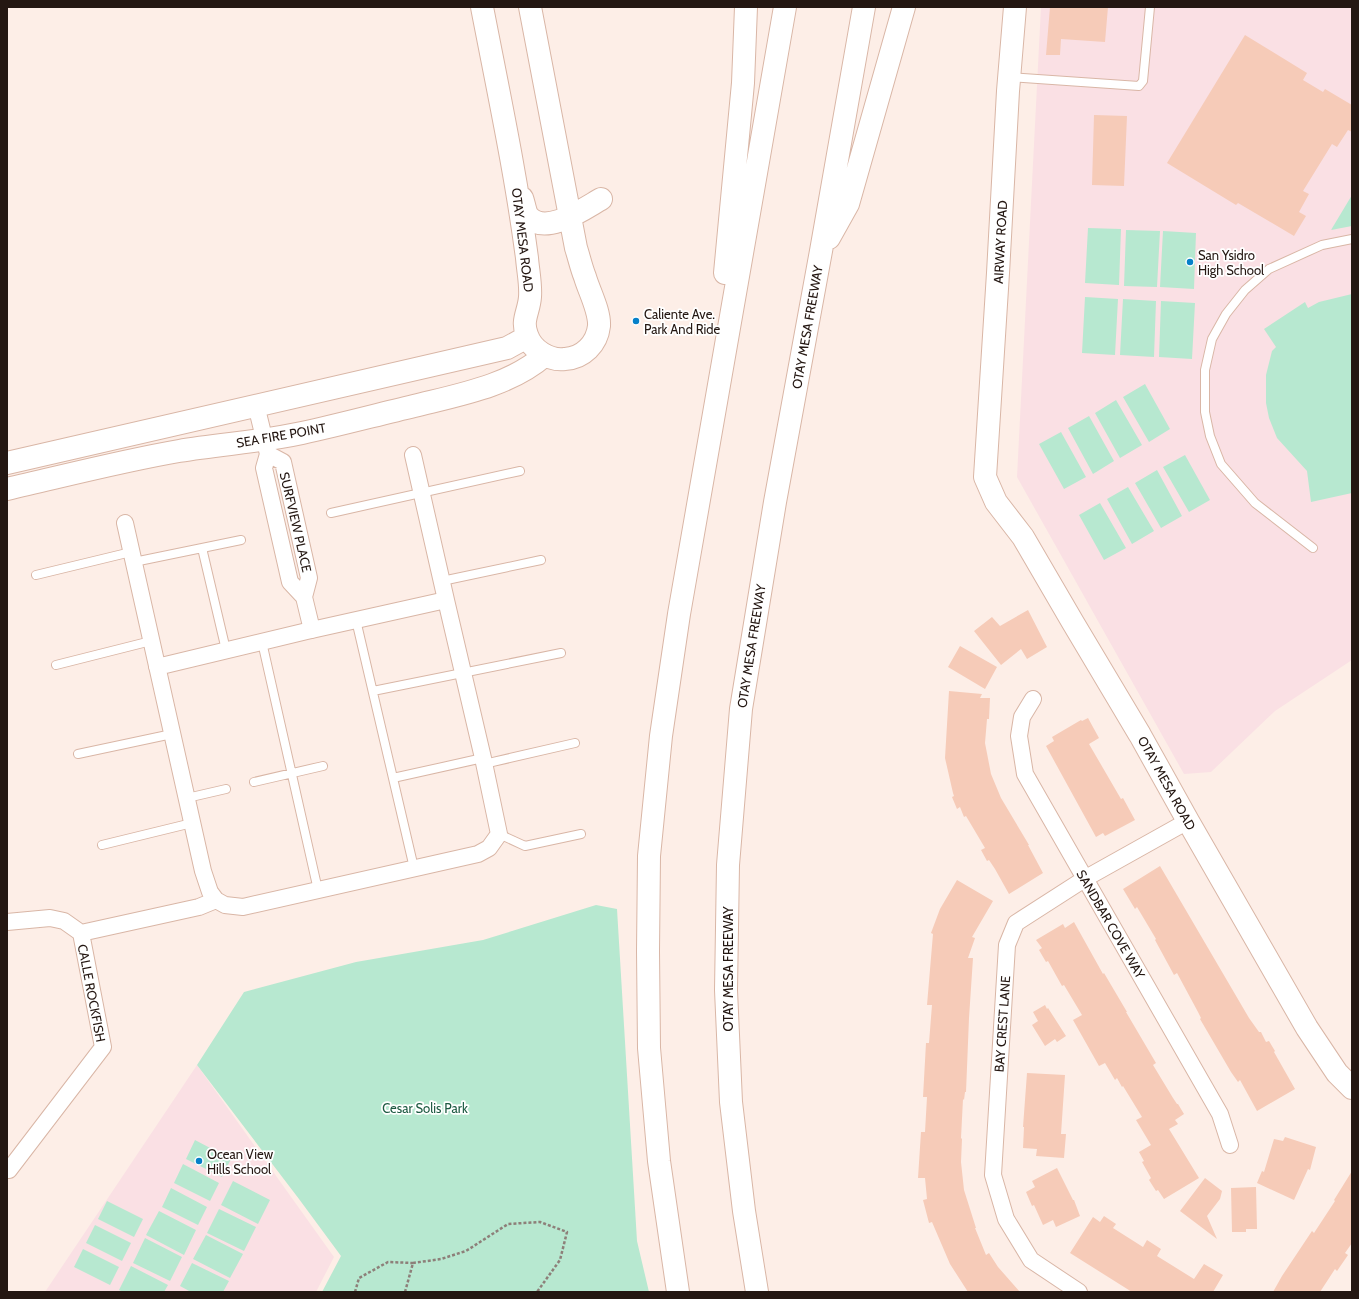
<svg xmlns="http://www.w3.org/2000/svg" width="1359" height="1299" font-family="Cabin,sans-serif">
<rect width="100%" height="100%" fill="#fdeee7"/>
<path fill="#fae0e4" d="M1041 7H1352V660L1275 711 1211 772 1184 774 1017 477Z
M197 1065 334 1257 316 1292H45Z"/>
<path fill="#b7e8d0" d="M1352 195V226L1331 230Z
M1088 228 1121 229 1119 285 1085 283Z
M1126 230 1160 231 1157 287 1124 286Z
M1163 231 1196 233 1194 289 1160 287Z
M1352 294V493L1311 502 1307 471 1277 438 1269 418 1266 403V375L1272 351 1276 347 1264 329 1305 302 1308 308 1319 302Z
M1085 297 1118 299 1115 355 1082 353Z
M1123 299 1156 301 1154 357 1120 355Z
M1161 301 1195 303 1192 359 1159 357Z
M1145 384 1170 429 1149 442 1123 397Z
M1116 400 1142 445 1120 458 1095 413Z
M1089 416 1114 461 1093 474 1068 428Z
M1061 432 1086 477 1064 489 1039 444Z
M1185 455 1210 500 1189 512 1163 467Z
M1157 470 1182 516 1161 528 1135 483Z
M1128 487 1154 531 1132 544 1107 499Z
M1100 503 1126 548 1104 560 1079 515Z
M596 905 617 909 637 1241 649 1292H322L341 1256 299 1199 197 1065 244 992 356 962 483 940Z
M195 1140 231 1159 222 1177 186 1159Z
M183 1164 219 1183 210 1201 174 1183Z
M233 1181 270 1200 258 1224 221 1205Z
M171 1188 207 1207 198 1225 162 1207Z
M107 1201 143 1219 134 1237 98 1219Z
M219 1209 256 1227 244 1251 207 1233Z
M159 1211 196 1230 184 1255 146 1235Z
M95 1225 131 1243 122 1261 86 1243Z
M206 1235 243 1254 230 1278 193 1259Z
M145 1238 182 1257 170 1281 133 1263Z
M83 1249 119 1267 110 1285 74 1267Z
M192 1263 229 1281 223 1292H191L180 1286Z
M131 1266 168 1285 164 1292H123L119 1290Z"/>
<path fill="#f6cbb8" d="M1050 7H1108L1105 42 1061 39 1060 55H1046Z
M1245 35 1307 73 1303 80 1323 92 1325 89 1352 105V132L1348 130 1337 147 1332 144 1303 191 1309 194 1299 212 1306 216 1294 236 1238 203 1236 205 1167 163Z
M1094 115 1127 116 1124 186 1092 185Z
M1028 610 1047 647 1027 659 1021 649 1001 665 974 631 992 617 1000 626Z
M960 646 997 667 985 689 948 667Z
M949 691 982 694 980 698H990L989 719H987L985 743 991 774 1001 798 1029 845H1028L1043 873 1009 894 995 869 989 860 987 861 981 850 985 848 966 816 964 817 960 807 957 809 952 797 954 796 953 793 945 758Z
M1088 718 1099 738 1089 744 1121 799 1123 798 1135 820 1105 836 1103 833 1096 837 1046 746 1054 741 1052 737 1081 720 1082 721Z
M1160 866 1249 1018 1259 1032H1261L1266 1042 1269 1041 1275 1051 1274 1052 1295 1089 1257 1111 1240 1080 1238 1082 1231 1072 1200 1019 1201 1018 1198 1012 1177 973 1174 975 1155 940 1156 939 1137 907 1135 909 1123 889Z
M957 880 993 901 972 937 975 938 968 958H973L969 1018 966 1092H965L964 1100 963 1099 961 1138 962 1139 961 1162 964 1190 976 1228H975L986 1255 989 1253 998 1267 1020 1292H968L950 1264 932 1222 929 1223 923 1200 927 1199 925 1178H918L921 1132H925L927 1097H923L926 1043H929L932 1005H927L933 934 931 933 940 909Z
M1074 922 1103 974 1104 973 1127 1012H1126L1156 1063 1153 1065 1173 1098 1177 1104H1178L1184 1114 1175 1120 1178 1124 1169 1129 1199 1178 1164 1199 1158 1190 1156 1191 1149 1180 1151 1178 1142 1162 1144 1161 1139 1152 1151 1145 1136 1120 1142 1117 1123 1086 1122 1087 1117 1078 1115 1080 1105 1063 1099 1066 1073 1020 1082 1015 1064 985 1062 986 1048 961 1046 962 1039 950 1042 948 1036 940 1063 924 1065 928Z
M1045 1005 1047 1009 1048 1008 1066 1036 1057 1042 1055 1039 1045 1046 1032 1025 1038 1021 1033 1012Z
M1027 1073 1065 1075 1061 1134H1066L1064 1158 1036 1156 1037 1149 1023 1148 1024 1127H1023Z
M1285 1137 1316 1147 1310 1170 1308 1169 1294 1200 1257 1183 1262 1171 1264 1172 1274 1139 1283 1141Z
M1057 1168 1073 1200H1074L1080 1216 1056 1227 1053 1220 1043 1225 1034 1205 1032 1206 1026 1192 1035 1187 1032 1181Z
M1352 1171V1243L1345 1253 1348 1255 1337 1271 1335 1269 1320 1292H1273L1282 1276 1312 1231 1314 1233 1335 1201 1334 1200Z
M1205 1178 1222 1191 1220 1199 1207 1216 1217 1239 1180 1211Z
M1256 1187 1257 1229H1246V1232H1232L1231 1188Z
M1104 1216 1116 1224 1113 1228 1143 1247 1147 1240 1161 1249 1157 1256 1194 1279 1204 1264 1223 1275 1213 1292H1132L1070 1253 1093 1217 1100 1222Z"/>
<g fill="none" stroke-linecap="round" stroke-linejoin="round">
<defs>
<path id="lane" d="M1010 77 1139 86 1143 81 1150 7
M331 513 520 471
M202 548 226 650
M1313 548 1255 503 1221 464 1210 436 1205 412V370L1212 339 1226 314 1245 290 1269 269 1322 245 1352 239
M134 562 241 540
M36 575 131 552
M442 581 541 560
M356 620 414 868
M262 642 318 890
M56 665 151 641
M373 691 561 653
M78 754 172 734
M484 764 575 743
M393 778 483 758
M254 782 323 766
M187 798 226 789
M499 834 525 846 581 834
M102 845 192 823"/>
<path id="street" d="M256 405 268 454 264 468 290 582 304 597 312 630
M268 454 283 462 309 578 304 597
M413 455 446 600
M125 523 203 871 210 892 216 900 225 905 243 907 478 854 489 848 499 834 483 758 446 600 307 631 157 667
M1033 699 1022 717 1019 736 1025 774 1220 1114 1230 1145
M7 922 50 918 64 921 81 933 103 1047 9 1170H7
M81 933 199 907 216 900
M1079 1292 1031 1260 1006 1219 993 1175 1007 945 1016 923 1086 878 1188 821"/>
<path id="secondary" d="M482 7C498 90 516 174 527 258 528 271 531 284 530 297 529 312 521 320 527 335 532 350 549 361 565 359 583 358 597 344 599 326 600 311 589 291 585 277 581 267 579 257 576 248L530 7
M1015 7 1008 91 998 273 985 477 996 502 1023 537 1072 621 1140 735 1188 821 1307 1028 1337 1073 1352 1088
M522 198C524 203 525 212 528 216 545 237 585 208 601 199
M7 463 507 348 527 337
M7 489C64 476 121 461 179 451 220 444 261 442 302 433 339 425 376 415 414 406 458 395 510 386 545 355"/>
<path id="highway" d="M829 238 848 204 904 7
M725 273 743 83 746 7
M678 1292 659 1161 649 1048 648 951 649 856 661 736 679 614 785 7
M757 1292 744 1211 731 1102 726 990 728 865 741 709 775 502 821 251 864 7"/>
</defs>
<use href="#lane" stroke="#d9b6a6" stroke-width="10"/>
<use href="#street" stroke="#d9b6a6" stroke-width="18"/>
<use href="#secondary" stroke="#d9b6a6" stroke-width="24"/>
<use href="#highway" stroke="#d9b6a6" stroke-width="24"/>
<path stroke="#8d7f79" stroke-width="2.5" stroke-dasharray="3 2" stroke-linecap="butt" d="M355 1292 359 1278 388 1262 413 1263
M405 1292 413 1263 441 1259 466 1251 508 1224 540 1222 567 1232 560 1260 537 1292"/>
<use href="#lane" stroke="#fff" stroke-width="8"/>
<use href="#street" stroke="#fff" stroke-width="16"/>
<use href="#secondary" stroke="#fff" stroke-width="22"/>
<use href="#highway" stroke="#fff" stroke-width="22"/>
</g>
<g fill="#0680c9" stroke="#fff" stroke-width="1.5">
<circle cx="1190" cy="262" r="4"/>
<circle cx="636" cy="321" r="4"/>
<circle cx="199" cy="1161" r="4"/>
</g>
<g text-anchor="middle" stroke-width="3.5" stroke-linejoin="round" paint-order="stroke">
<g font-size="13" fill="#241712" stroke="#fff">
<text transform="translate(523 240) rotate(83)" y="5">OTAY MESA ROAD</text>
<text transform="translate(1000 242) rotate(-87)" y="5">AIRWAY ROAD</text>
<text transform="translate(807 327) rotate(-80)" y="5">OTAY MESA FREEWAY</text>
<text transform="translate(281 435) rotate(-10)" y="5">SEA FIRE POINT</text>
<text transform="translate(296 522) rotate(77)" y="5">SURFVIEW PLACE</text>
<text transform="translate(751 646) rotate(-81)" y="5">OTAY MESA FREEWAY</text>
<text transform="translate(1167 783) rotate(61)" y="5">OTAY MESA ROAD</text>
<text transform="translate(1111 924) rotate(60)" y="5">SANDBAR COVE WAY</text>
<text transform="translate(728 969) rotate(-90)" y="5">OTAY MESA FREEWAY</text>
<text transform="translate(92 993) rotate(79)" y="5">CALLE ROCKFISH</text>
<text transform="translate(1002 1024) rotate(-86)" y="5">BAY CREST LANE</text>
</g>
<g font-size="13" fill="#241712" stroke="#fff" text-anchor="start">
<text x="1198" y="260">San Ysidro<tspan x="1198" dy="15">High School</tspan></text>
<text x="644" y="319">Caliente Ave.<tspan x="644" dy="15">Park And Ride</tspan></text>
<text x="207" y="1159">Ocean View<tspan x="207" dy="15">Hills School</tspan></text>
</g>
<g font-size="13" fill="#1d5a42" stroke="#fff">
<text x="425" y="1113">Cesar Solis Park</text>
</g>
</g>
<rect width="1359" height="1299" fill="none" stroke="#241712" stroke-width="16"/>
</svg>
